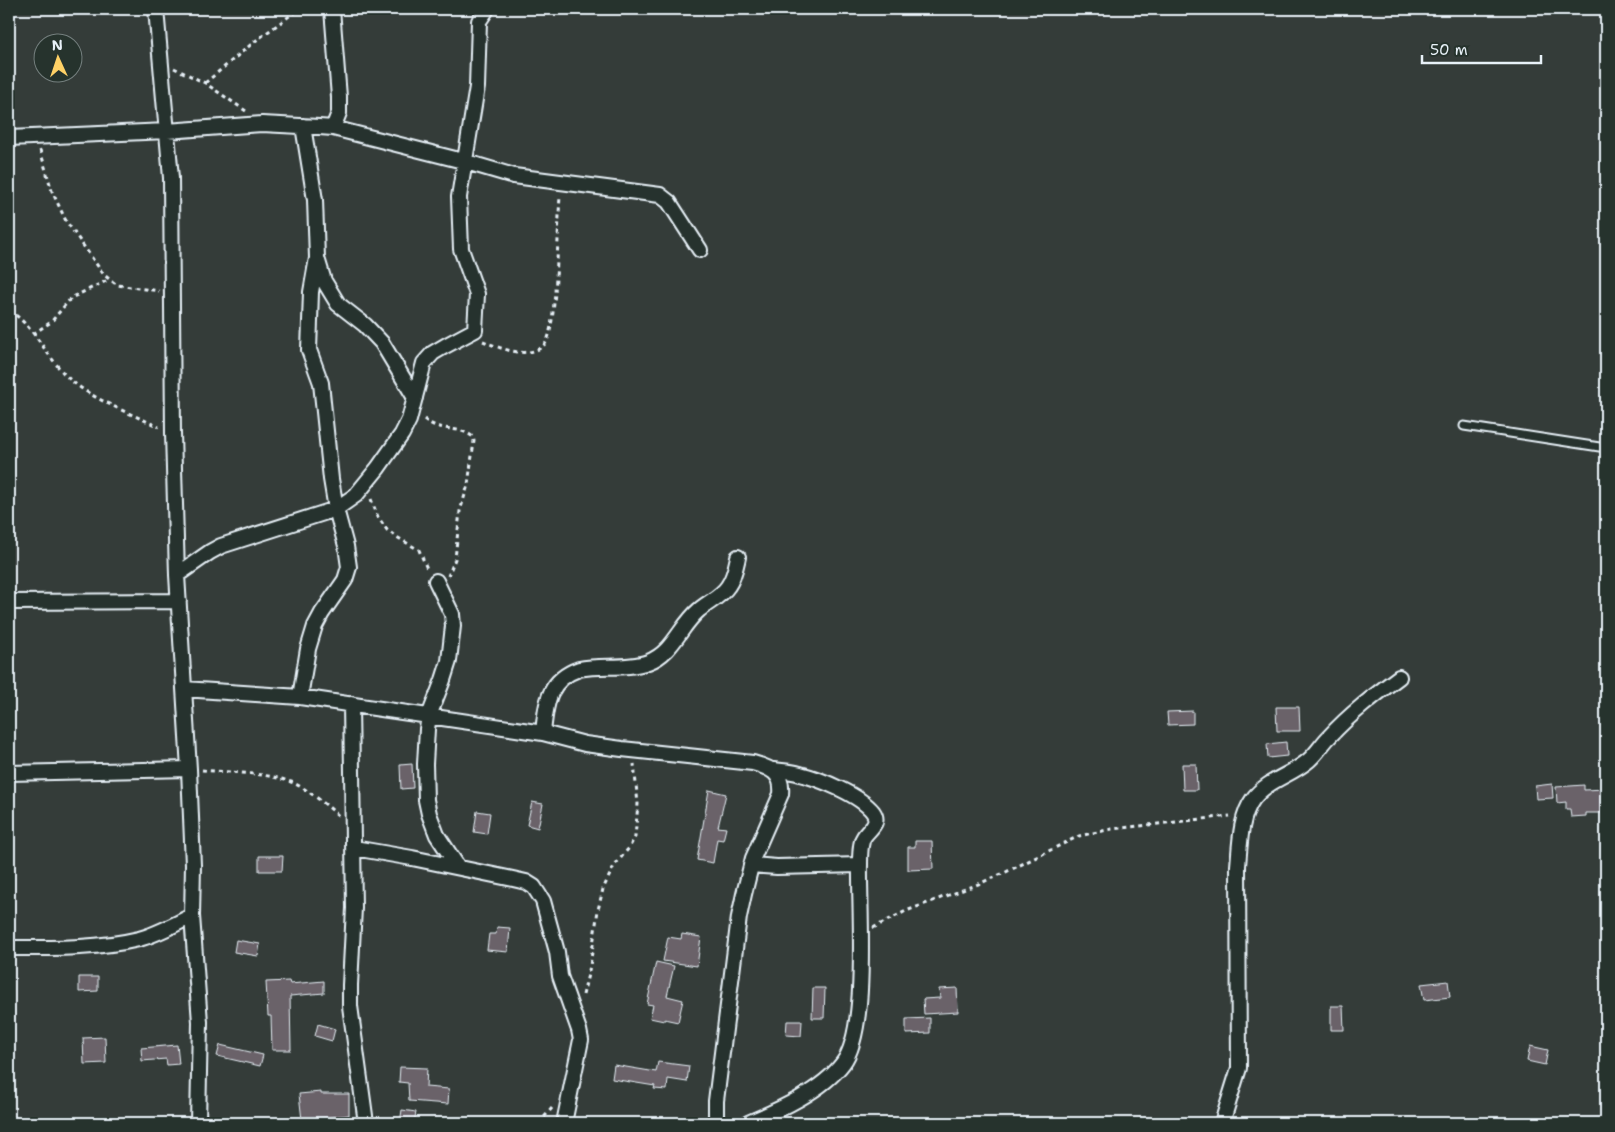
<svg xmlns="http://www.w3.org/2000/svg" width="1615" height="1132" font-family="'Shantell Sans',sans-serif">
<rect width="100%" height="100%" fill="#343c39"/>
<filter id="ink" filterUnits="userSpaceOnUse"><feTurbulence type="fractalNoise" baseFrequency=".02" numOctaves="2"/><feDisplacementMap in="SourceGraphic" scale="10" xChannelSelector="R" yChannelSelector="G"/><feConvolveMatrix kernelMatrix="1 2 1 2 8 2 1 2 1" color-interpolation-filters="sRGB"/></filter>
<g filter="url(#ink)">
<path fill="#6b6269" stroke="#e8f1f8" d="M1276 707H1299L1300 731H1277Z
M1193 711V724L1168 725 1167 712Z
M1286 742 1287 756 1268 758 1267 744Z
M412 764 413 788 401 789 400 765Z
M1182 764H1196L1197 790H1183Z
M1552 784 1553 798 1536 799 1535 786Z
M1584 785V790L1606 789V813H1586V816L1571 817 1570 809H1566V802L1557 803 1556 787Z
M709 790 726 794 718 827 726 828 723 840 717 839 713 863 697 860Z
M532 802 543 804 538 828 527 825Z
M477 811 490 813 487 834 474 832Z
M915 841H932L933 869 908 870V847H915Z
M259 856H283L282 871H259Z
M497 927 510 928 508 952 487 950 489 934H496Z
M682 934 701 937 697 966 663 961 668 937 681 939Z
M236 940 260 944 258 956 234 952Z
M656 962 674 966 667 996 683 1000 678 1022 664 1019V1021L650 1018 653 1005 647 1004Z
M79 977H98V991L79 992Z
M289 981 290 984 324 981V993L290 996 291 1050H272L271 1016H268L266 982Z
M1448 981 1450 997 1424 1000 1421 984Z
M813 988H825L824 1018H812Z
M957 988 958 1012 924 1014 923 999 940 998 939 989Z
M1331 1006H1343L1344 1030H1331Z
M930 1018V1033L906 1034V1019Z
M787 1021H802L801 1036 786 1035Z
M318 1024 335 1029 332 1041 315 1036Z
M105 1037 106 1063 84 1064 83 1038Z
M177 1045 179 1064 167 1065 166 1059 142 1061 141 1048Z
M220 1045 263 1055 260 1066 217 1056Z
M1530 1046 1548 1050 1545 1065 1527 1061Z
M658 1062 689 1066 687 1082 668 1079 667 1090 654 1089 655 1086 612 1079 614 1065 656 1072Z
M400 1067 427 1068 426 1087 449 1089 448 1104 409 1101 408 1083 399 1082Z
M321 1092V1094H349V1115L302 1120 299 1094Z
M402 1110 416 1112 414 1123H400Z"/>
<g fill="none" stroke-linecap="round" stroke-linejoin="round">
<defs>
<path id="service" d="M1464 426 1606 448"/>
<path id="minor" d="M156 9 171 178 173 433 177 575 189 769 193 865 192 916 200 1022 198 1123
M332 9 339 97V113L333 128
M303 126 315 200 317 258 324 281 338 304 365 325 382 343 415 398
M9 138 167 131 262 124 319 127 333 128 463 161 514 176 660 195 669 202 700 250
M177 575 210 552 221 546 336 509 356 495 378 468 402 434 409 420 424 363 433 353 445 346 475 330 477 294 461 249 459 197 477 87 479 21 487 9
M436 581 452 614 453 626 449 661 443 680 429 716 427 729 425 764 426 800 429 814 437 835 458 867
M9 602 179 601
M184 689 300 697 543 733 585 744 622 749 753 763C771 768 783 773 781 794L753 858 744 894 739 917 716 1101V1123
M300 697 308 649 315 626 322 613 345 580 349 567 346 546 336 509 331 479 321 383 309 350 311 292 317 258
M351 704 354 908 350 985V1006L366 1123
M543 733C546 705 547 680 579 669 601 664 626 670 648 662 673 653 680 626 699 610 708 602 721 597 728 586 734 578 736 566 738 557
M9 773 189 769
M354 848 412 858 513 879 526 882 534 887 543 901 557 952 560 976 579 1030 581 1040 564 1123
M751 865 777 867 860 865
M9 948C52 948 97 949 139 939 158 934 175 924 192 916
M748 1123C779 1110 822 1091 843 1063 869 1029 859 909 860 864 860 857 860 848 862 841 864 831 882 825 873 812 860 795 820 779 800 774 791 771 782 771 773 770
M1222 1123 1239 1068 1238 866C1240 844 1240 817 1253 799 1267 780 1292 775 1309 760 1317 753 1322 744 1329 737 1350 714 1375 695 1399 677"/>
</defs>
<use href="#service" stroke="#e8f1f8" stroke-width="11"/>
<use href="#minor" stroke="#e8f1f8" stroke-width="18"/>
<path stroke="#e8f1f8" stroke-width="3" stroke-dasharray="4 4" stroke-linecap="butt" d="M174 68 205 83 246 111
M205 83 254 42 299 9
M40 150 52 191 66 221 104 275 117 285 159 291
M9 311C32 322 51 365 73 382 98 402 130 413 159 427
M33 334 51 322 71 298 108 280
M483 341C500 348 529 361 545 344 557 331 558 220 560 196
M424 419C440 433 459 425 473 437L474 441 468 485 460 511 455 559 448 576
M371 499 378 517 387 530 395 536 419 550 428 571
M202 770C231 773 264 772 291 782 308 789 325 804 339 816
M873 928 906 911 976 885 1004 873 1079 836 1112 829 1230 816
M583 995 590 966 598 910 603 889 614 866 629 848 635 837 638 804 634 764
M539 1123 552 1108"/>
<use href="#service" stroke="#26332d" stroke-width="7"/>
<use href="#minor" stroke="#26332d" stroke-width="14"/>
</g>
</g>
<rect width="1615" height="1132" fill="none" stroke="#26332d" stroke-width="30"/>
<rect x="15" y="15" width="1585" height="1102" fill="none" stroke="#e8f1f8" stroke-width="2" filter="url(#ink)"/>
<g transform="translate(58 58) rotate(357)"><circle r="24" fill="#26332d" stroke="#747f7e"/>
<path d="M0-4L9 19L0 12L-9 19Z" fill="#ffd166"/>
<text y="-8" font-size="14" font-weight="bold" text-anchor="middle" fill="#e8f1f8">N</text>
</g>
<path d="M1422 55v8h119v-8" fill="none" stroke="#e8f1f8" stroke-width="2.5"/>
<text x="1430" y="55" font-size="15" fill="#e8f1f8" stroke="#26332d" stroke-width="4" paint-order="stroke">50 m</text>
</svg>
